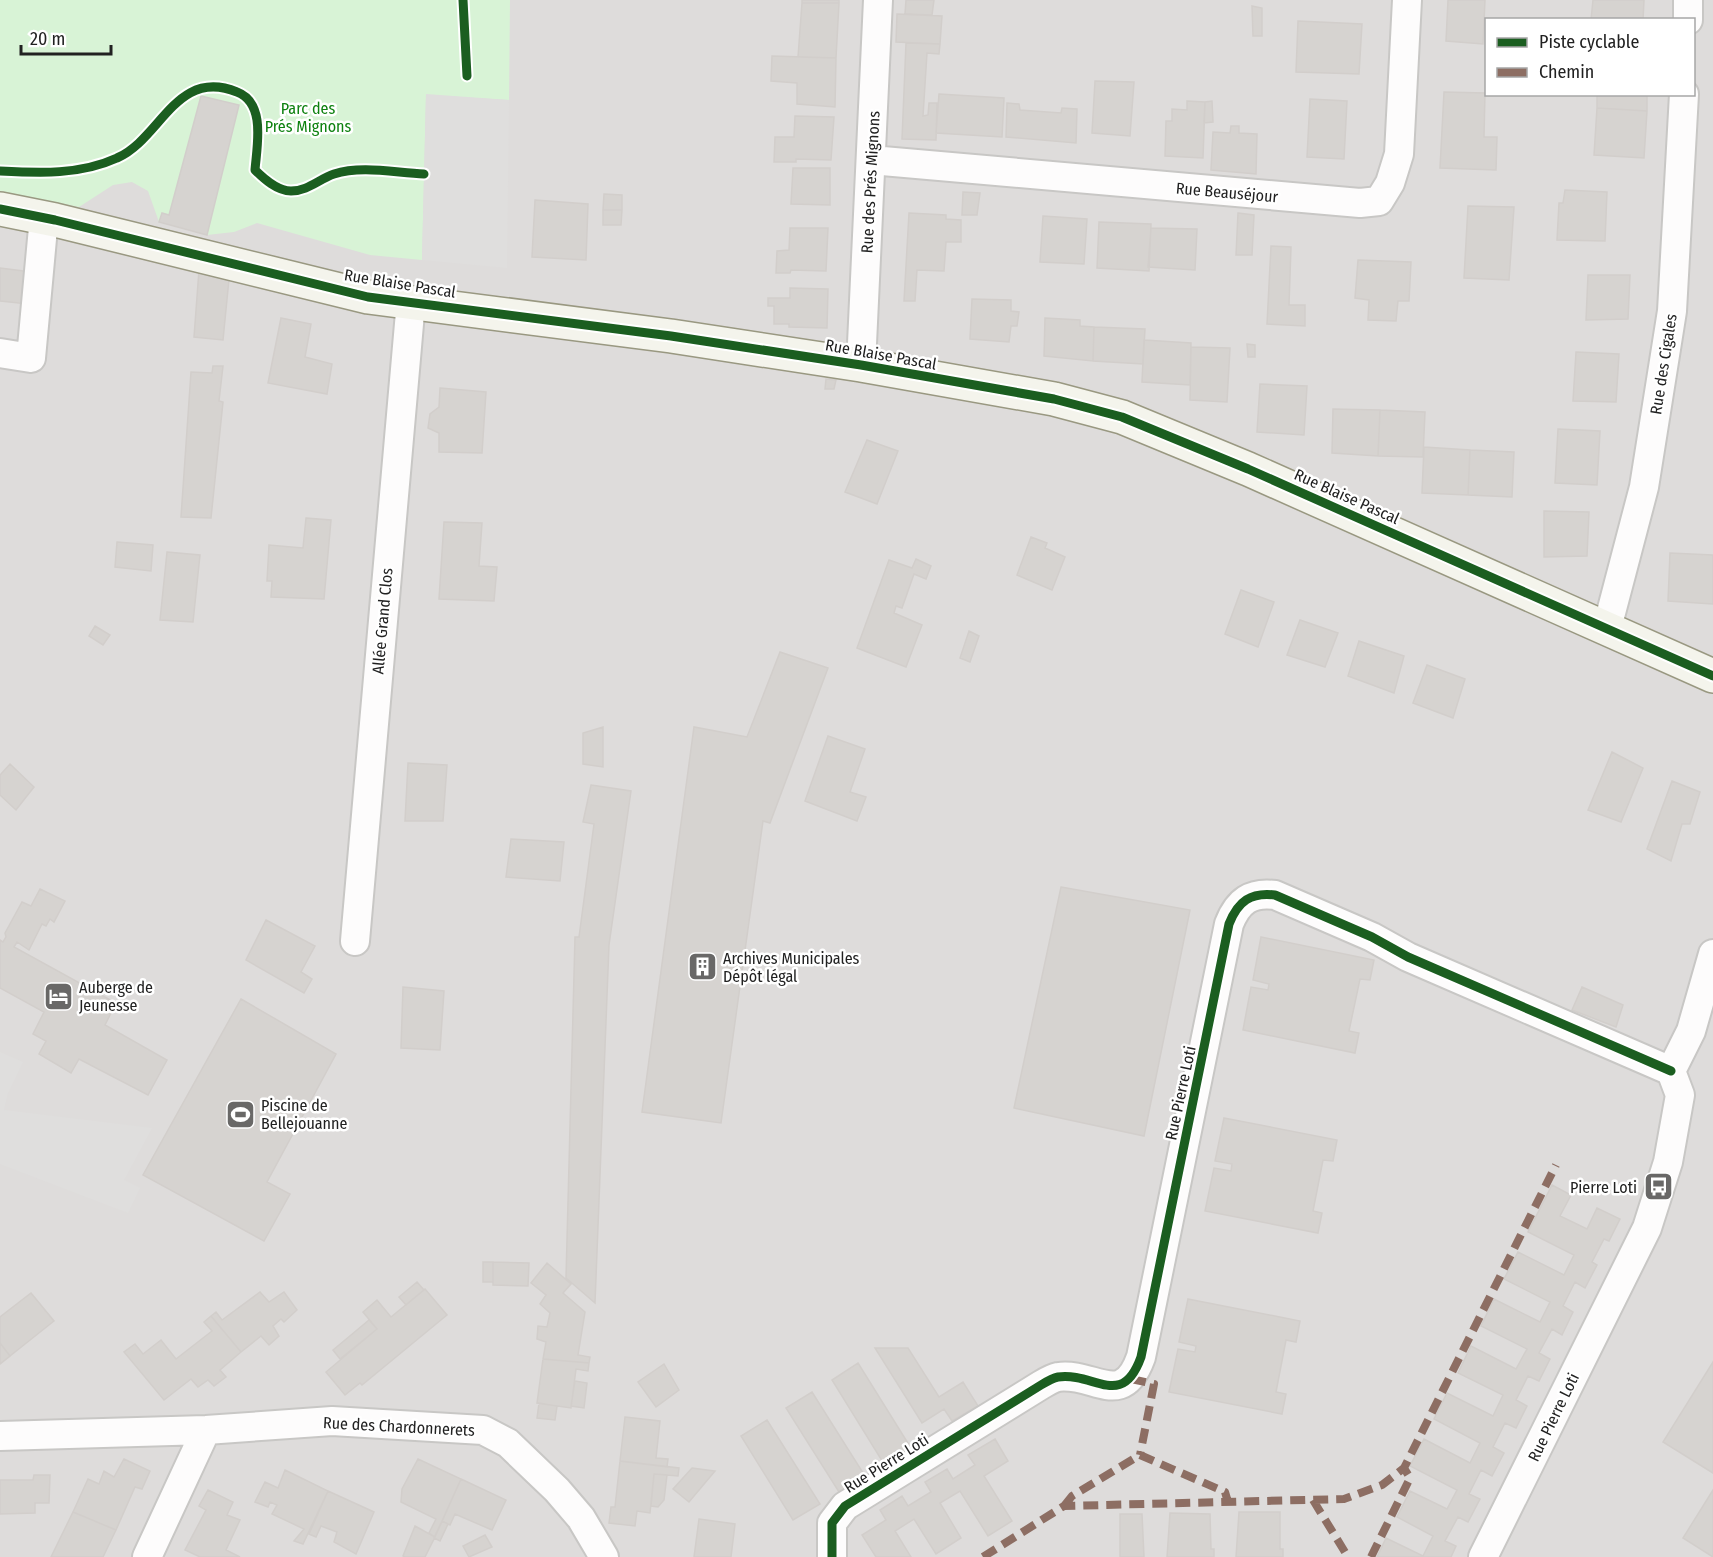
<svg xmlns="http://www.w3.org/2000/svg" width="1713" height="1557" font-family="'Fira Sans Condensed',sans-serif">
<rect width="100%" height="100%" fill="#efece9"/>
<path fill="#dedcdb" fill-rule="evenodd" d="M0 0H1713V1557H0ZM1486 20H1694V94H1486Z"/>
<path fill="#d8f3d6" d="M0 0H510L509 100 426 95 422 260 370 255 257 223 234 232 207 235 159 222 148 191 132 182 113 185 79 207 0 191Z"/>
<path fill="#dfdedd" d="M426 94 509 100 507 268 422 260Z
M0 1052 23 1062 8 1093 4 1110 152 1128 124 1180 140 1188 128 1213 0 1164Z"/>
<path fill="#d6d3d0" stroke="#d2cecb" stroke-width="1.5" d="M802 0H839V3H802Z
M906 0H934L932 15 905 14Z
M1448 0H1485L1483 44 1446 41Z
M1593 0H1644L1643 20H1591Z
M802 3H839L836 58 798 57Z
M1252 6 1262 8V36H1253Z
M897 14 942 16 940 44 896 42Z
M1298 21 1362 24 1359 74 1296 72Z
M906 43 940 44 939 54 927 53 923 116 928 115 929 103H937L936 140 902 139Z
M772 56 836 58 835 107 797 104V83L771 81Z
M1095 81 1134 82 1130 136 1092 133Z
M1444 92 1485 93 1484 137H1497L1496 170 1440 168Z
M939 94 1004 98 1002 137 936 133Z
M1597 94H1647V111L1597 108Z
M201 96 239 105 207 235 159 222 162 213 169 215Z
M1310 99 1347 101 1344 159 1307 157Z
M1187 101 1205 102 1203 158 1165 156 1166 121H1172V109L1187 110Z
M1212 101 1213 122 1204 123 1205 102Z
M1007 103 1019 104 1020 110 1061 113 1062 108 1077 109 1076 143 1006 137Z
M1597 108 1647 111 1644 158 1594 155Z
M795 116 834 117 831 160 796 159V162H774L775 137H794Z
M1231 126H1239V133L1257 134 1256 174 1211 170 1213 132 1230 133Z
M793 168H830V205L791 204Z
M1565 190 1607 192 1605 241 1557 240 1559 203H1563Z
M963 192 980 193 977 215H962Z
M604 194 622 195V210H603Z
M535 200 588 204 586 260 532 257Z
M1468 206 1514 207 1509 280 1464 278Z
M603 210H622L621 225H603Z
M909 213 946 215V219L961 220V242H946L944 271 917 270 915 301H904Z
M1238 213 1254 215 1252 255H1236Z
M1043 216 1087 219 1084 264 1040 262Z
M1099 222 1151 224 1149 271 1097 268Z
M790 228H828L826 271 791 270 790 273H776L777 251 789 250Z
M1151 228 1197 229 1195 270 1148 267Z
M1271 246 1291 247 1289 305H1305V326L1267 324Z
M1358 260 1411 262 1409 301H1398L1396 321 1368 320 1369 300 1355 298Z
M0 268 31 272 28 304 0 301Z
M199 270 229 279 223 340 194 337Z
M1588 275H1630L1628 319 1586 320Z
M790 288 828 289 827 328 789 327V324H774V306H768V298H790Z
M972 299 1011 300V311L1019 312 1017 326H1011L1009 342 970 339Z
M281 318 311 324 305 357 332 364 327 394 268 383Z
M1045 318 1080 320V326L1094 327 1093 361 1044 356Z
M1094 327 1145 329 1143 364 1093 361Z
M1144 340 1191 343 1190 385 1142 382Z
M1247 344 1255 345V357H1248Z
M1191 347 1230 348 1227 402 1190 400Z
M1576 352 1619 354 1616 402 1573 401Z
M213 366H223L219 401 223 402 211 518 181 517 191 372 212 373Z
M826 379 836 380 834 389H825Z
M1260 384 1307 386 1304 435 1257 432Z
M440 388 486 392 482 453 439 452V433L428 428 430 414 439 407Z
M1333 409 1380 410 1378 456 1332 453Z
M1380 410 1425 412 1423 457 1378 456Z
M1558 429 1600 431 1597 485 1555 483Z
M867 440 898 451 877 504 845 492Z
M1424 447 1470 450 1468 495 1422 493Z
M1470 450 1514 452 1512 497 1468 495Z
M1544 511 1589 512 1587 556 1544 557Z
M306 518 331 520 324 599 271 597 272 581H267L269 545 303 548Z
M444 522 482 523 479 566 497 567 494 601 439 599Z
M1031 537 1047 543 1045 548 1065 557 1052 590 1017 575Z
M117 542 153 545 151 571 115 567Z
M167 552 200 555 193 622 160 620Z
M1670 553 1713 555V604L1668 601Z
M916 559 931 566 926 579 914 574 902 608 896 606 894 613 922 625 906 667 857 648 889 560 912 568Z
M1241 590 1274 602 1258 647 1225 634Z
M1300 620 1338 633 1325 667 1287 655Z
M95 626 110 635 103 645 89 636Z
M969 631 979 636 970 662 960 658Z
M1359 641 1404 656 1394 693 1348 676Z
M780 652 828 668 770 823 763 821 721 1123 642 1112 694 727 747 737Z
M1427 665 1465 679 1453 718 1413 703Z
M603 727V767L583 764V733Z
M828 736 865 749 850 792 866 797 857 821 805 801Z
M1612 752 1643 768 1621 822 1588 810Z
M408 763 447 765 443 821H405Z
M10 764 34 787 16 810 0 795V775Z
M1672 781 1700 792 1690 824H1682L1671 861 1647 849Z
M591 785 631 791 609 945 595 1303 566 1278 575 937H579L594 824 583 822Z
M511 839 564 842 560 881 506 877Z
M1061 887 1190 910 1144 1136 1014 1108Z
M40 889 65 901 54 922 50 919 46 926 42 924 29 950 17 942 14 947 116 1003 105 1025 167 1060 148 1095 79 1059 71 1073 39 1054 46 1041 33 1034 44 1012 0 988V940L3 942 6 937 5 933 22 902 31 906Z
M266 920 315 946 301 972 312 979 304 993 246 960Z
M1261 937 1374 960 1370 980 1360 979 1349 1031 1359 1033 1355 1053 1243 1030 1251 987 1268 990 1269 984 1253 980Z
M403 987 444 991 440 1050 401 1048Z
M1582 987 1623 1005 1616 1027 1572 1010Z
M241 999 336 1054 267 1182 290 1194 264 1241 143 1175Z
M1224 1118 1337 1140 1333 1161 1323 1160 1313 1211 1322 1213 1318 1233 1205 1211 1214 1168 1231 1171 1232 1164 1215 1161Z
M1552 1185 1571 1195 1560 1216 1587 1229 1597 1208 1620 1219 1609 1241 1604 1239 1592 1262 1597 1265 1585 1288 1575 1282 1563 1306 1573 1312 1562 1335 1552 1329 1539 1353 1550 1359 1539 1381 1528 1376 1516 1400 1527 1406 1516 1428 1505 1423 1493 1447 1504 1453 1492 1476 1481 1470 1469 1494 1480 1499 1468 1522 1458 1517 1445 1541 1456 1546 1451 1557H1377L1386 1538 1423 1556 1433 1536 1397 1517 1410 1491 1447 1509 1457 1490 1410 1466 1424 1439 1470 1463 1480 1443 1434 1419 1447 1393 1493 1416 1503 1395 1458 1373 1471 1346 1516 1369 1527 1349 1481 1326 1494 1299 1540 1322 1550 1302 1504 1279 1518 1252 1564 1275 1574 1255 1528 1232Z
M483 1262H493V1282H483Z
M493 1262 529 1263 528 1286 493 1285Z
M547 1263 571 1284 563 1293 585 1312 578 1355 590 1357 589 1363 543 1359 546 1342 537 1339 538 1326 547 1327 550 1313 540 1304 546 1295 531 1283Z
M417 1282 424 1290 406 1305 399 1297Z
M425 1289 447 1315 362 1385 360 1383 345 1395 326 1372 377 1329 363 1312 377 1300 391 1317Z
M260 1292 269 1302 284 1292 297 1310 284 1322 281 1319 273 1326 279 1336 269 1345 261 1336 241 1352 211 1316 216 1312 222 1320Z
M31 1293 54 1321 10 1356 0 1343V1317Z
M1188 1299 1300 1321 1296 1342 1286 1340 1276 1392 1286 1394 1282 1414 1169 1392 1178 1349 1195 1352 1196 1346 1179 1342Z
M211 1316 241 1352 220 1370 226 1377 214 1386 208 1380 198 1387 191 1379 164 1400 124 1352 135 1344 143 1354 161 1340 176 1359 212 1331 204 1322Z
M369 1320 377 1329 340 1359 333 1350Z
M0 1343 10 1356 0 1364Z
M875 1348H908L939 1397 963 1382 978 1406 952 1421 944 1409 922 1423Z
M543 1359 589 1363 588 1371 576 1369 571 1408 537 1403Z
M1713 1362V1473L1663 1442Z
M858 1363 911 1448 884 1464 832 1380Z
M664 1364 679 1390 656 1407 638 1382Z
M575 1381 587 1383 584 1408 571 1406Z
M812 1392 865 1476 839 1492 786 1408Z
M539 1403 557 1406 555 1420 537 1418Z
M625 1417 660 1421 656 1458 668 1459 667 1467 620 1461Z
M767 1420 820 1504 793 1520 741 1436Z
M995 1439 1008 1461 984 1476 1012 1521 988 1536 960 1491 940 1503 961 1538 936 1554 914 1519 895 1531 911 1557H876L862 1535 886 1520 880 1510 902 1496 908 1506 931 1492 925 1482 947 1469 953 1479 975 1465 968 1455Z
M124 1459 150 1471 142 1489 135 1487 116 1530 73 1512 88 1479 99 1484 104 1471 114 1477Z
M418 1459 461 1479 435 1537 429 1533 436 1519 401 1502 402 1489Z
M620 1461 679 1468 678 1476 654 1474 650 1513 637 1511 635 1526 609 1523 611 1507H615Z
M692 1468 715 1471 689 1502 673 1489Z
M285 1470 328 1491 303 1544 294 1541 304 1529 272 1514 277 1505 270 1502 268 1507 255 1502 265 1482 278 1488Z
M654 1474 667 1475 664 1500 658 1507 651 1506Z
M34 1475H50L49 1503H35V1513L0 1514V1480H33Z
M461 1479 506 1500 492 1530 455 1514 450 1525 442 1521Z
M208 1490 233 1502 227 1515 240 1520 226 1550 240 1557H200L185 1550 206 1510 199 1506Z
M1713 1490V1557L1683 1538Z
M328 1491 374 1512 356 1554 334 1542 337 1532 321 1526 316 1537 309 1534Z
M73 1512 116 1530 103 1557H51Z
M1239 1512H1280V1549H1283V1557H1236Z
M1170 1513 1210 1514 1211 1549H1214V1557H1167Z
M1120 1514H1142L1144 1557H1120Z
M699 1519 735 1524 731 1557H694Z
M442 1521 448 1524 440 1541 434 1538Z
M415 1526 435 1537 425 1557H405L403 1556Z
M485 1535 492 1547 469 1557 463 1546Z"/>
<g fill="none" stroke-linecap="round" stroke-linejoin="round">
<defs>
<path id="street" d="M1688 20V0
M871 160 1360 203 1379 201 1390 183 1399 154 1407 0
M0 353 31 358 44 217
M861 365 878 0
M1607 628 1644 487 1672 311 1684 94
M355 941 411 301
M0 1436 206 1430 332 1421 483 1430 508 1443 557 1490 581 1518 604 1557
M147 1557 206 1430
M832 1557V1523L845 1506 1041 1385C1046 1382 1053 1378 1058 1377 1095 1372 1122 1410 1141 1357L1229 924C1238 901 1251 892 1275 895L1372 937 1408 957 1671 1071
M1483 1557 1647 1228 1668 1162 1680 1095 1671 1071 1691 1031 1713 954"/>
<path id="secondary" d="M0 209 55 220 368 297 671 336 861 365 1054 399 1122 417 1248 469 1713 676"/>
</defs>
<use href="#street" stroke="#c8c7c5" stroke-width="32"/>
<use href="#secondary" stroke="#999881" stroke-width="36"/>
<use href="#street" stroke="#fdfcfc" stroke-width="28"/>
<use href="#secondary" stroke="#f4f4ec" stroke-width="33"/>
<path stroke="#8d6e63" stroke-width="8" stroke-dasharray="15 8" stroke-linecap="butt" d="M1131 1379 1154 1384 1140 1455
M1313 1500 1348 1557
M1064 1506 1072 1496 1140 1455 1225 1492 1228 1502
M983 1557 1064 1506 1344 1499 1382 1485 1404 1468 1556 1165
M1371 1557 1410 1478 1404 1468"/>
<defs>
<path id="cycleway" d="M463 0 467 76
M0 171C40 173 80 175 117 158 161 139 176 67 237 92 266 103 257 145 255 170 264 179 277 191 291 191 308 191 319 179 334 174 362 165 396 173 424 174
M0 209 55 220 368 297 671 336 861 365 1054 399 1122 417 1248 469 1713 676
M832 1557V1523L845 1506 1041 1385C1046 1382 1053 1378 1058 1377 1095 1372 1122 1410 1141 1357L1229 924C1238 901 1251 892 1275 895L1372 937 1408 957 1671 1071"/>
</defs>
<use href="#cycleway" stroke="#fff" stroke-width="13"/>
<use href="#cycleway" stroke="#1b5e20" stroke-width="9"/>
</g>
<defs>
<symbol id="building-square" viewBox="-11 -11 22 22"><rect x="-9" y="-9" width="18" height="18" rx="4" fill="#696867" stroke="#fff"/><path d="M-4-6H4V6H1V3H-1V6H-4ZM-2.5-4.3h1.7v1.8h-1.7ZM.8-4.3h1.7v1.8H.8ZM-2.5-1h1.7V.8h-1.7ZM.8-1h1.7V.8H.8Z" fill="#fff"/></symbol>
<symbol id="hotel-square" viewBox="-11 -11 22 22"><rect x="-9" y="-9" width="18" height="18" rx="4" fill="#696867" stroke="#fff"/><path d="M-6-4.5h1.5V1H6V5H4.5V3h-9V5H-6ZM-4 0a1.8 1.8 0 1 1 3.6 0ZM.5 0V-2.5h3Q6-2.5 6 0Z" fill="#fff"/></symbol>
<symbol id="stadium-square" viewBox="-11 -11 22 22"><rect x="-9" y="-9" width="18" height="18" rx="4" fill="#696867" stroke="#fff"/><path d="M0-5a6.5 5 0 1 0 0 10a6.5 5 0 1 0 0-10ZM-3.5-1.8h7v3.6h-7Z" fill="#fff"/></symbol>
<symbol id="bus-square" viewBox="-11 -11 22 22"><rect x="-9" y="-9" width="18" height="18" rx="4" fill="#696867" stroke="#fff"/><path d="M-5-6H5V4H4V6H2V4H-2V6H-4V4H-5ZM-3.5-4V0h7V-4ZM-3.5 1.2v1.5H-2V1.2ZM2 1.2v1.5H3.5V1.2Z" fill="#fff"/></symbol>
</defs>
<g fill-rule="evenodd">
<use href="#building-square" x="686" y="950" width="33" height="33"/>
<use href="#hotel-square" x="42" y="980" width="33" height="33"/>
<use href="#stadium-square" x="224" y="1098" width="33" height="33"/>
<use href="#bus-square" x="1642" y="1170" width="33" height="33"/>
</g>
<g text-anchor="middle" stroke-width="5" stroke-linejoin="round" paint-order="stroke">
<g font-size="16" fill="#0d810f" stroke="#fff">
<text x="308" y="114">Parc des<tspan x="308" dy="18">Prés Mignons</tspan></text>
</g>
<g font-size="16" fill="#212121" stroke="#fff">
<text transform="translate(870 182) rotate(-87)" y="6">Rue des Prés Mignons</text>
<text transform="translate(1227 192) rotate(5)" y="6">Rue Beauséjour</text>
<text transform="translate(400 283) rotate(9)" y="6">Rue Blaise Pascal</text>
<text transform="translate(881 354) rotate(10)" y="6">Rue Blaise Pascal</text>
<text transform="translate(1663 364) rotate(-81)" y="6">Rue des Cigales</text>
<text transform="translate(1347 496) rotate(24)" y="6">Rue Blaise Pascal</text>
<text transform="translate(382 621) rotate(-85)" y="6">Allée Grand Clos</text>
<text transform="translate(1180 1093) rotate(-78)" y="6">Rue Pierre Loti</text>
<text transform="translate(1553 1417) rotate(-64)" y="6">Rue Pierre Loti</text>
<text transform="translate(399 1426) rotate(3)" y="6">Rue des Chardonnerets</text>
<text transform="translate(886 1463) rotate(-32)" y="6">Rue Pierre Loti</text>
</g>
<g font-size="16" fill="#212121" stroke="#fff" text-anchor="start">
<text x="723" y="964">Archives Municipales<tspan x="723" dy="18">Dépôt légal</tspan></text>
<text x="79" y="993">Auberge de<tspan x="79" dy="18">Jeunesse</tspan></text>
<text x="261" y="1111">Piscine de<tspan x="261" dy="18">Bellejouanne</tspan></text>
<text x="1637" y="1193" text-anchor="end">Pierre Loti</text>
</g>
</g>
<rect x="1485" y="18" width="210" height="78" fill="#ffffff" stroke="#a6a6a6" stroke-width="1.5"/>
<rect x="1497" y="38" width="30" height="9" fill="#1b5e20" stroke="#a6a6a6" stroke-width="1.5"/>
<text x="1539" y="48" font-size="18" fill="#212121">Piste cyclable</text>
<rect x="1497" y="68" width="30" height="9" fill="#8d6e63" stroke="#a6a6a6" stroke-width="1.5"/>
<text x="1539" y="78" font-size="18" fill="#212121">Chemin</text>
<path d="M21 45v9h90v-9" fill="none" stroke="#212121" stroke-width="3"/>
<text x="30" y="45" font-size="18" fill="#212121" stroke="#ffffff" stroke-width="4.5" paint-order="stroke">20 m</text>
</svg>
